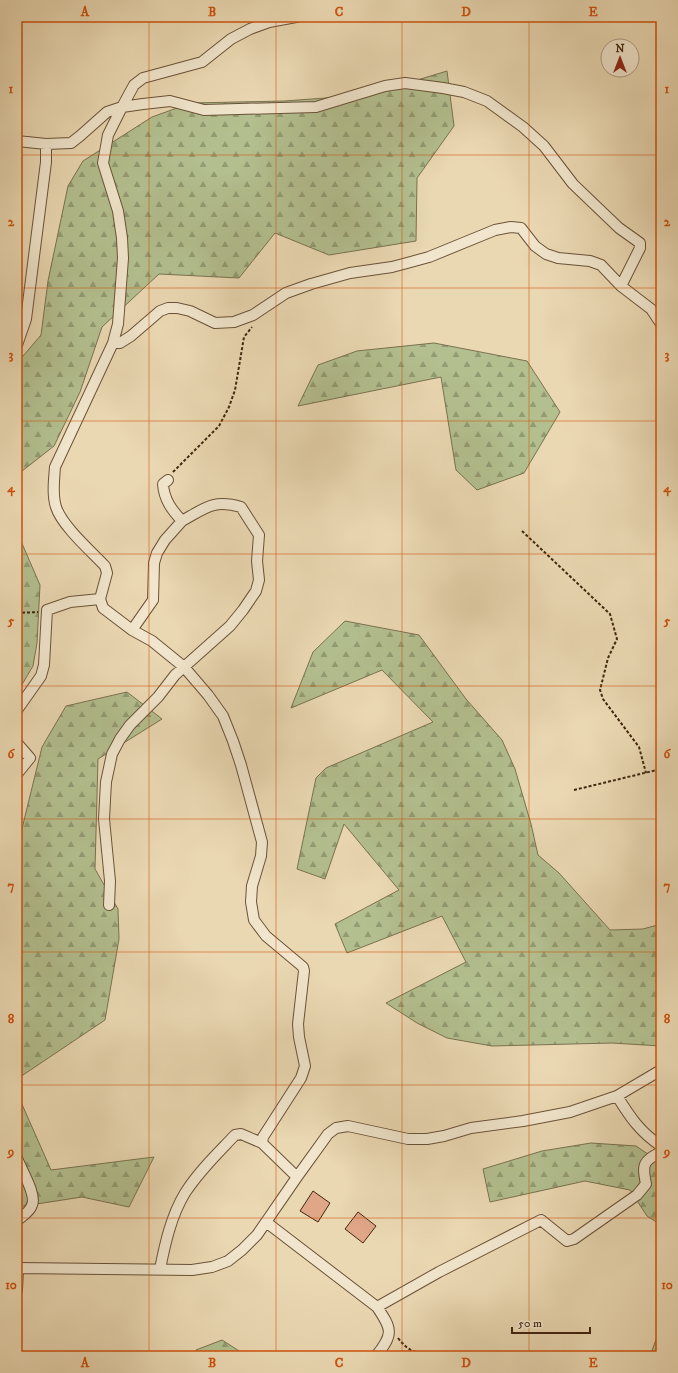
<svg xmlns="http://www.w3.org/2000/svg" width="678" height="1373" font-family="'IM FELL DW Pica',serif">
<defs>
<pattern id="forest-firs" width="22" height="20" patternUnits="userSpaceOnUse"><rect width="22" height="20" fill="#b3bf8f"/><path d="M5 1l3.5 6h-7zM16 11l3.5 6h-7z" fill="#939b73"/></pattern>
</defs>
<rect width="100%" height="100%" fill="#ead8b2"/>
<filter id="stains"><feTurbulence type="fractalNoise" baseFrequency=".005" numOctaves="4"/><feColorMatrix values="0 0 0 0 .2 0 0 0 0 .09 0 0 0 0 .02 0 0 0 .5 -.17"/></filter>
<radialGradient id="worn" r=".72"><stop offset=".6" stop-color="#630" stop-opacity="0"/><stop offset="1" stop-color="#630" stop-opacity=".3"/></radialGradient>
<path fill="url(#forest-firs)" stroke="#7a7250" d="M447 71 454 126 417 178 416 241 329 255 275 233 239 278 159 274 102 327 80 392 54 446 17 475V363L41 335 48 281 68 186 83 161 152 117 191 103 284 101 368 95Z
M434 343 527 361 560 412 524 473 477 490 456 470 441 377 298 406 318 365 357 351Z
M17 532 40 585 37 643 33 666 17 693Z
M345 621 419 635 466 699 502 740 515 769 531 824 538 855 559 873 610 930 643 929 661 924V1046L612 1043 492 1046 447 1038 417 1023 386 1003 466 962 442 916 347 953 335 924 399 890 344 824 325 879 297 869 316 778 326 768 433 722 382 670 291 708 313 652Z
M127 692 162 719 98 759 95 869 118 909 119 939 105 1020 17 1079V849L42 747 66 706Z
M17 1093 51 1170 154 1157 129 1207 82 1197 17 1207Z
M591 1143 636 1146 661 1163V1225L647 1216 630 1190 585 1181 490 1202 483 1169 542 1151Z
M661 1334V1356H650L657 1337Z
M222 1340 247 1356H196V1350Z"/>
<path fill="#dfa688" stroke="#412610" d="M313 1191 330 1203 318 1222 300 1211Z
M358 1212 376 1226 363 1243 345 1229Z"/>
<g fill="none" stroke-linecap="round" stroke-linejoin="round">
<defs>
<path id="minor" d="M296 17 269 22 250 29 231 39 202 62 143 78 134 85 122 107 108 135 103 163 118 211 122 238 123 258 118 324 113 343 55 467C54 480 52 495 56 507 62 526 92 552 105 566L107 573 100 599 103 608 132 630 152 641 184 667 208 695 223 716 233 741 241 765 262 842 261 856 252 886 251 902 254 920 266 936 303 967 304 971 298 1024 299 1037 305 1066 301 1078 263 1137 262 1143 297 1177
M17 141 46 144 71 143 80 136 107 112 122 107 143 104 170 101 204 110 316 107 385 86 405 83 443 88 464 92 487 101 523 127 544 146 573 184 619 228 640 243V248L621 286
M113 343H120L131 336 160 311 168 308H177L190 311 215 323 234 322 253 315 286 293 311 284 350 273 392 267 407 263 429 257 495 230 511 227 521 228 535 246 546 254 558 258 590 261 601 265 621 286 651 309 661 324
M17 345 26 319 46 162V144
M132 630 153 600 154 563 157 553 165 540 182 521C172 510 164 500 163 484L168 480
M17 710 41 676 44 665 47 610 70 602 100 599
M17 743 30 758 17 774
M109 905 110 881 104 819 106 782 112 754 120 739 130 725 158 697 175 675 230 626 243 610 256 591 259 580 257 561 259 535 241 507C214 499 205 508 182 521
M617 1096C630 1117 640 1132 661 1146
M17 1158C21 1169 37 1195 32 1205 30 1212 22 1216 17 1221
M266 1222 377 1307C392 1329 394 1334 376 1356
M17 1268 192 1270 212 1267 228 1261 242 1250 257 1235 297 1177 328 1134 336 1128 348 1126 408 1139H427L444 1136 471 1128 523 1121 570 1112 617 1096 661 1070
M160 1269C165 1244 171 1216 185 1193 199 1171 218 1153 235 1135L241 1134 262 1143
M17 1290 18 1268
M377 1307 439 1272 541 1220 567 1241 574 1239 637 1195 646 1184C642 1164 643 1161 661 1152"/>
</defs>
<use href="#minor" stroke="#6b5238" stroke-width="12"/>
<path stroke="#412610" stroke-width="2" stroke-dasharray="3 2" stroke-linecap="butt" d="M173 472 219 426 229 407 235 390 244 337 252 327
M522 531 610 614 617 639 608 658 600 690 603 699 639 747 646 773
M17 613 38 612
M574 790 661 769
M398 1338C411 1355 417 1351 436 1356"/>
<use href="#minor" stroke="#f1e6cd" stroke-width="10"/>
</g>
<path fill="none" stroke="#cf510d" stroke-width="1" stroke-opacity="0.55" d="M149 17V1356M276 17V1356M402 17V1356M529 17V1356M17 155H661M17 288H661M17 421H661M17 554H661M17 686H661M17 819H661M17 952H661M17 1085H661M17 1218H661"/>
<rect width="678" height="1373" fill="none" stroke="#ead8b2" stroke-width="44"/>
<g transform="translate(620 58)"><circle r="19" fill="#f1e6cd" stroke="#ab9981"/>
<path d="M0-3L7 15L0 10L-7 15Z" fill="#8f2418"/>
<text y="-6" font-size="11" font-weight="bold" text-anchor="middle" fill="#412610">N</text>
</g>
<path d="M512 1327v6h78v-6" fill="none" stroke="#412610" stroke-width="2"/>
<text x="518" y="1327" font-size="12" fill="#412610" stroke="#f1e6cd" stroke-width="3" paint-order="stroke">50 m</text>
<rect x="22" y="22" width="634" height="1329" fill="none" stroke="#cf510d" stroke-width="1.5"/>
<g font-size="13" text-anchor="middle" font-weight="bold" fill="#cf510d">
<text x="85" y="16">A</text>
<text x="212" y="16">B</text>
<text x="339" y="16">C</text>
<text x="466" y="16">D</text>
<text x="593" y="16">E</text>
<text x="11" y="93">1</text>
<text x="667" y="93">1</text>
<text x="11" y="226">2</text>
<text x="667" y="226">2</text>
<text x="11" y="359">3</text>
<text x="667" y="359">3</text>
<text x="11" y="492">4</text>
<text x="667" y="492">4</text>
<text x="11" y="625">5</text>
<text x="667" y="625">5</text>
<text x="11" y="758">6</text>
<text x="667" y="758">6</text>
<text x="11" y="890">7</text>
<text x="667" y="890">7</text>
<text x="11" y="1023">8</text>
<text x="667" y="1023">8</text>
<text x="11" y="1156">9</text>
<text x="667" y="1156">9</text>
<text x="11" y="1289">10</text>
<text x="667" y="1289">10</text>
<text x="85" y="1367">A</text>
<text x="212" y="1367">B</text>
<text x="339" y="1367">C</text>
<text x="466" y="1367">D</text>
<text x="593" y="1367">E</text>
</g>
<rect width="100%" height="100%" filter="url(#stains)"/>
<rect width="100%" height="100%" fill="url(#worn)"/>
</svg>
